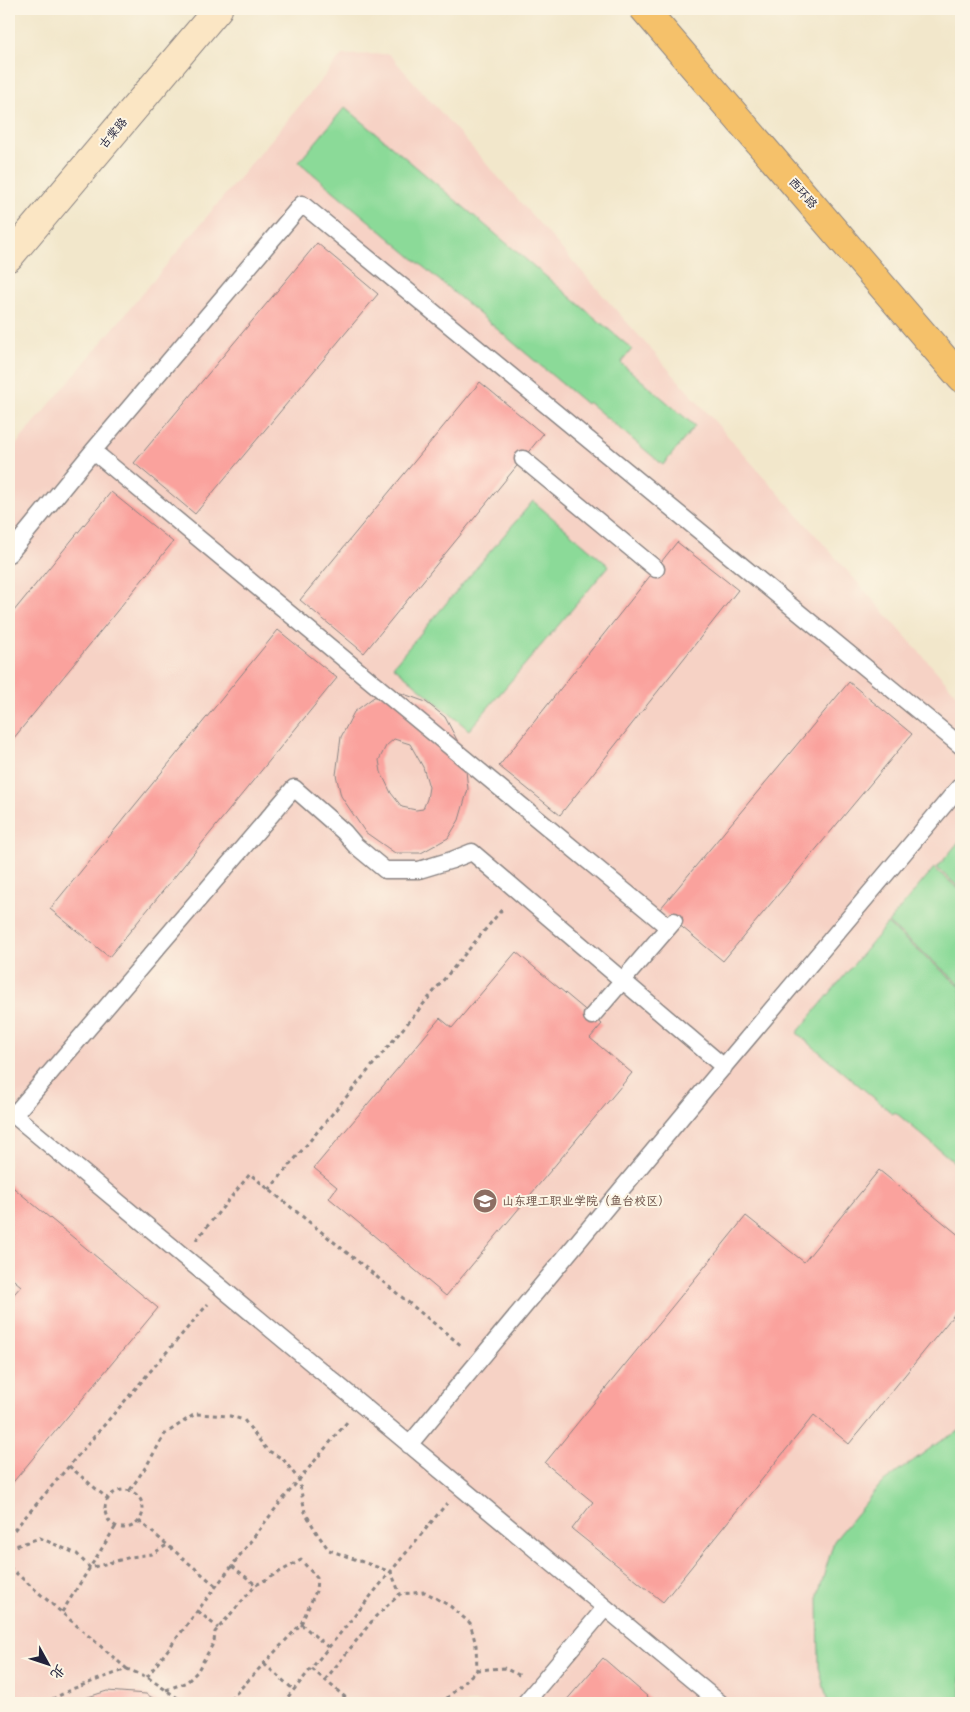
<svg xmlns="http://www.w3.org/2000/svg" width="970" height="1712" font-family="Delius,'LXGW WenKai TC',sans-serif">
<rect width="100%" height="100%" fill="#fcf5e5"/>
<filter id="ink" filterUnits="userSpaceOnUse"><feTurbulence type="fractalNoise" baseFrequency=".02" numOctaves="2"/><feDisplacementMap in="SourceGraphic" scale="10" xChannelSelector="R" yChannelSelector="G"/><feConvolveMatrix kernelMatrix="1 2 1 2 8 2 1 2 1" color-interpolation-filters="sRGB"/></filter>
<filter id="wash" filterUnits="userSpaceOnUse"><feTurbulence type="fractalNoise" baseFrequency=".0096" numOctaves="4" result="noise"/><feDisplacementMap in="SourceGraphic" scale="20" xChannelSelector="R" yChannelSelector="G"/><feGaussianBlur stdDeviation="1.12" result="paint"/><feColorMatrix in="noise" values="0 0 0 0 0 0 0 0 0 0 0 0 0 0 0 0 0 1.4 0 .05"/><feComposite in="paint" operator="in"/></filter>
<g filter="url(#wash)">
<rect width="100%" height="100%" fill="#f2e7cb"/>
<path fill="#f6d2c5" d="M389 54 961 699V1703H9V453L342 55Z"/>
<path fill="#8bda98" stroke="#567e6a" d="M345 107 632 349 621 363 695 426 663 465 588 402 586 404 299 162Z
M533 501 609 566 469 730 393 666Z
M961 839V889L937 868Z
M934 868 961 891V985L888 923Z
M887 924 961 987V1168L895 1112 893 1114 797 1033Z
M961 1430V1703H828L819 1668 818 1595 834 1541 881 1484 939 1442Z"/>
<g id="blocks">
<path fill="#faa29d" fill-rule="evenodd" d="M317 243 378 294 195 514 134 463Z
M480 382 543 434 364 653 300 600Z
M111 492 173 542 9 744V617Z
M677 542 738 590 560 815 499 766Z
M278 630 337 678 109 957 50 909Z
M849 682 912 734 723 961 660 909Z
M398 692 426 702 445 717 459 744 465 762 468 789 459 820 448 838 421 853H395L365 832 341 796 336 775 341 737 354 712 374 697ZM394 739 410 744 423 767 429 787 427 799 423 809 416 810 402 807 391 793 381 772 379 760 386 746Z
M516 952 602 1024 590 1038 632 1073 446 1296 329 1198 337 1187 314 1168 440 1018 452 1028Z
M879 1170 961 1237V1306L849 1444 814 1415 663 1602 572 1529 593 1502 545 1463 746 1216 804 1262Z
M9 1184 158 1308 9 1487V1300L21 1286 9 1276Z
M603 1658 655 1703H564Z
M107 1691 146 1694 161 1703H69Z"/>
</g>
</g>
<g filter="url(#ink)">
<use href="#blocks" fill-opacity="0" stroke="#8a8483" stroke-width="1"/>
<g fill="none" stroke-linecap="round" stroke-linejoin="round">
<defs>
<path id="service" d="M93 451 668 927
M523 459 656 569
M9 554 93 451 302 204 961 746
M592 1016 674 921
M9 1111 720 1703
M14 1115 294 788 344 832 355 845 385 870H419L452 860 472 852 724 1067
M409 1445 704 1090 961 785
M525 1703 605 1608"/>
<path id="secondary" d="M9 257 218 9"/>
<path id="primary" d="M644 9 961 378"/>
</defs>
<use href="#service" stroke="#8a8483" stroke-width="19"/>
<use href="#secondary" stroke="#8a8483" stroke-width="30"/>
<use href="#primary" stroke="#8a8483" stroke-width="30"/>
<path stroke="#8a8483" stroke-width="3" stroke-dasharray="4 4" stroke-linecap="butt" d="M269 1190 504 907
M196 1240 250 1174 462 1346
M69 1466 108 1499
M130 1490 147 1465 165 1434 195 1414 230 1416 244 1420 267 1450 283 1459 299 1480 305 1512 318 1535 329 1550 391 1572 400 1594
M105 1509a19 19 0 1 1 38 0a19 19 0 1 1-38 0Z
M139 1521 216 1586
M9 1536 208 1304
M9 1548 40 1538 77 1554 90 1568 131 1557 152 1554 167 1545
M232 1566 256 1585
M9 1567 127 1669
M198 1611 218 1628
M62 1612 116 1526
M301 1624 329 1648
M264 1664 294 1690
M312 1669 352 1703
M477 1670 504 1668 521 1676
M147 1677 279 1504 347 1422
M325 1680 376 1616 400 1594 425 1592 450 1606 470 1623 476 1645 477 1670 442 1703
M166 1690 187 1682 197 1672 214 1642 215 1632 256 1585 301 1560 317 1578 316 1591 301 1624 227 1703
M45 1703 72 1689 127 1669 147 1677 185 1703
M283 1703 447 1503"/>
<use href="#service" stroke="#fff" stroke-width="16"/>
<use href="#secondary" stroke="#fbe6c4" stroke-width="28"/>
<use href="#primary" stroke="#f5c16b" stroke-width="28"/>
</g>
</g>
<defs>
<symbol id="university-disc" viewBox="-11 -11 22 22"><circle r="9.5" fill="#8d6e63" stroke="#fcf5e5"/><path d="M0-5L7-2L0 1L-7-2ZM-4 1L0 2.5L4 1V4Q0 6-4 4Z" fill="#fff"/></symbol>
</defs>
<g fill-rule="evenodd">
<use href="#university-disc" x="471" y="1187" width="28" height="28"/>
</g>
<g text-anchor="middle" stroke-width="4" stroke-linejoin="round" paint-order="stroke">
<g font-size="12" fill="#22223b" stroke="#fcf5e5">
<text transform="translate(113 133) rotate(-50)" y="4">古棠路</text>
<text transform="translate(803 193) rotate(49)" y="4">西环路</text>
</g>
<g font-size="12" font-weight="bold" fill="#785e54" stroke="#fcf5e5" text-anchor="start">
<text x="502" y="1205">山东理工职业学院（鱼台校区）</text>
</g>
</g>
<rect width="970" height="1712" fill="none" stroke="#fcf5e5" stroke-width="30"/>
<g transform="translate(48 1664) rotate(130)" stroke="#fcf5e5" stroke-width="4" paint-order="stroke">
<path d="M0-4L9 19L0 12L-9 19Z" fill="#22223b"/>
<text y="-8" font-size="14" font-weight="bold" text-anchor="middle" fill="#22223b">北</text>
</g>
</svg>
